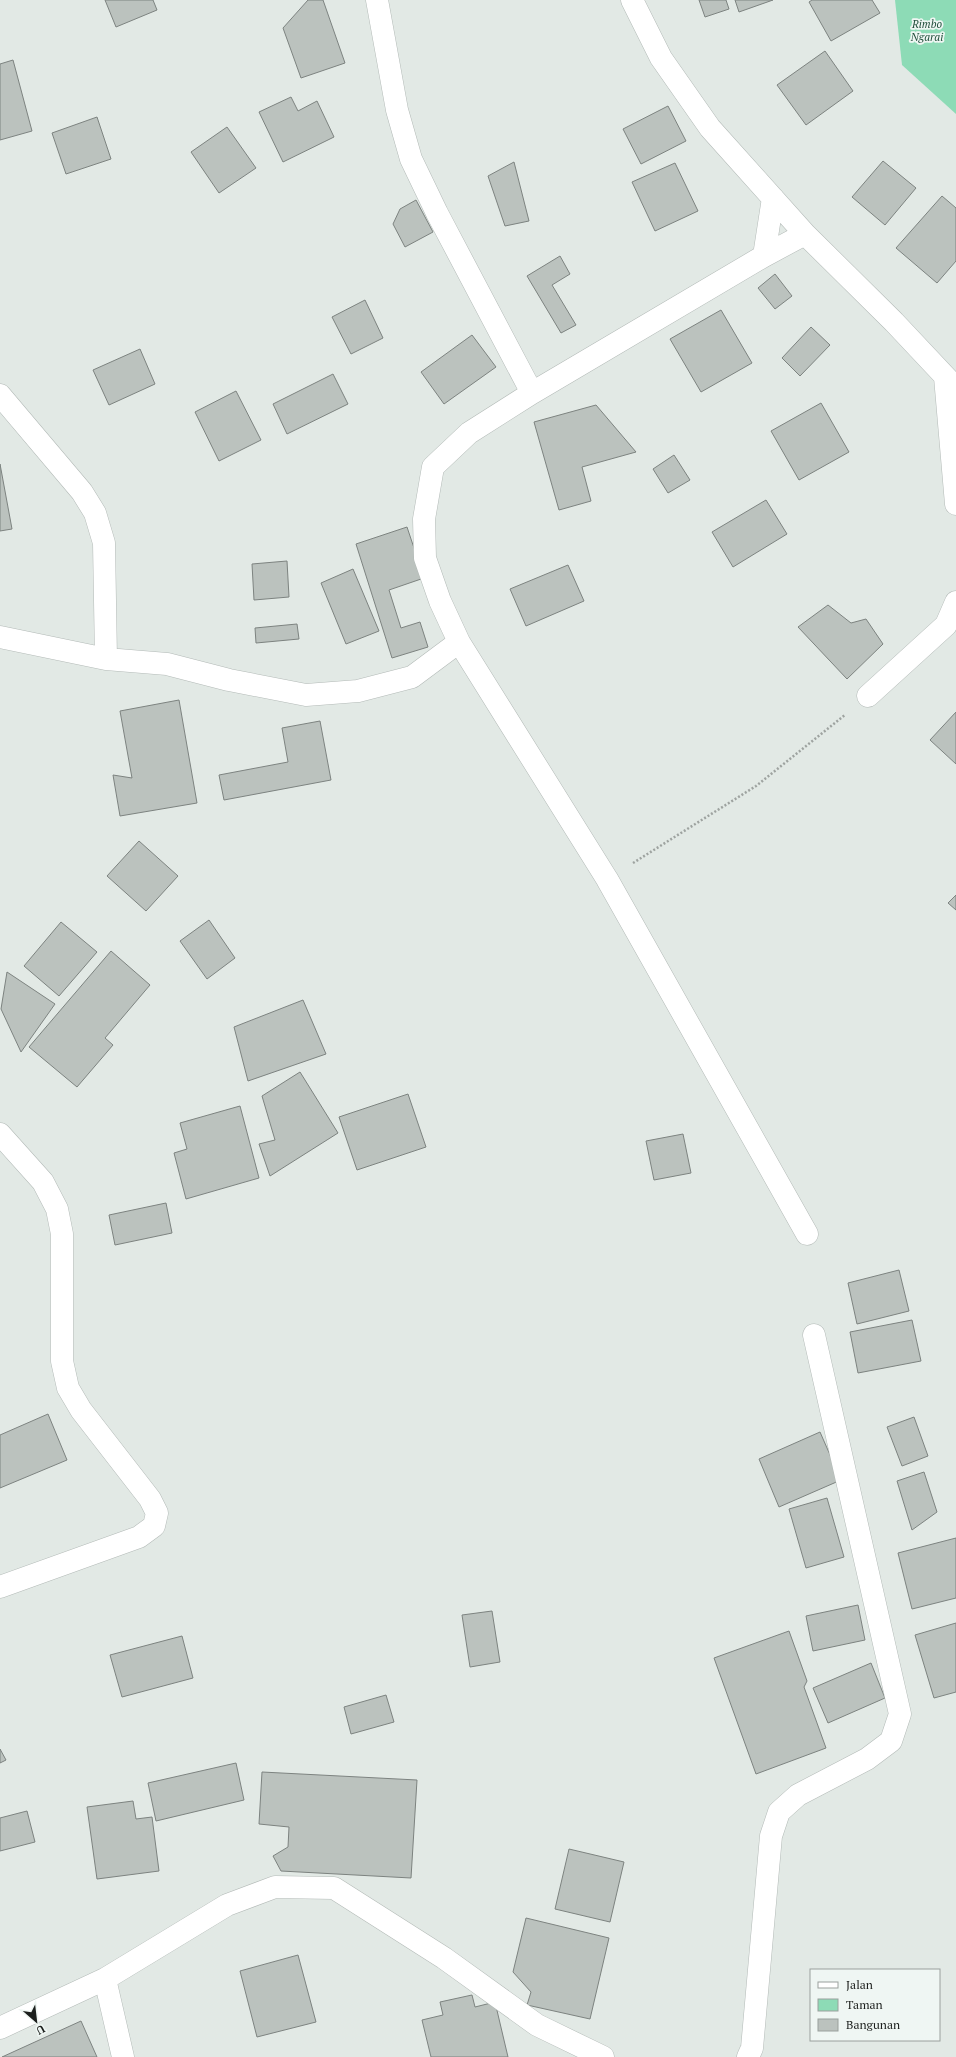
<svg xmlns="http://www.w3.org/2000/svg" width="956" height="2057" font-family="'PT Serif',serif">
<rect width="100%" height="100%" fill="#e2e9e5"/>
<path fill="#8ddbb6" d="M895 0H956V114L902 65Z"/>
<path fill="#bbc2be" stroke="#7d8380" d="M105 0H153L157 10 116 27Z
M308 0H323L345 63 301 78 283 28Z
M699 0H726L729 9 705 17Z
M735 0H773L739 12Z
M812 0H872L880 13 831 41 809 2Z
M825 51 853 91 806 125 777 85Z
M13 60 32 131 0 140V64Z
M291 97 298 111 317 101 334 137 283 162 259 112Z
M668 106 686 141 641 164 623 129Z
M97 117 111 159 66 174 52 133Z
M227 127 256 168 219 193 191 152Z
M883 161 916 188 885 225 852 197Z
M514 162 529 221 505 226 488 176Z
M675 163 698 211 655 231 632 182Z
M942 196 956 208V261L937 283 896 248Z
M416 200 433 232 405 247 393 224 400 209Z
M560 256 570 274 552 285 576 325 561 333 527 276Z
M775 274 792 296 775 309 758 288Z
M365 300 383 338 351 354 332 317Z
M721 310 752 363 701 392 670 339Z
M811 327 830 345 800 376 782 358Z
M472 335 496 367 444 404 421 372Z
M140 349 155 384 109 405 93 370Z
M333 374 348 404 287 434 273 404Z
M236 391 261 440 219 461 195 412Z
M821 403 849 452 799 480 771 431Z
M596 405 636 452 582 467 591 501 559 510 534 422Z
M674 455 690 480 668 493 653 469Z
M0 464 12 529 0 531Z
M766 500 787 534 733 567 712 532Z
M407 527 424 578 389 590 401 628 420 622 428 647 392 658 356 544Z
M287 561 289 597 254 600 252 564Z
M568 565 584 601 526 626 510 589Z
M353 569 379 631 346 644 321 583Z
M828 605 851 623 866 619 883 644 847 679 798 627Z
M297 624 299 639 256 643 255 628Z
M179 700 197 803 120 816 113 775 132 778 120 711Z
M956 712V764L930 740Z
M320 721 331 780 224 800 219 775 288 762 282 728Z
M139 841 178 876 146 911 107 876Z
M956 895V910L948 903Z
M209 920 235 958 207 979 180 941Z
M61 922 97 952 59 996 24 966Z
M111 951 150 985 105 1038 113 1045 77 1087 29 1047Z
M7 972 55 1004 21 1052 1 1009Z
M303 1000 326 1054 248 1081 234 1027Z
M300 1072 338 1133 270 1176 259 1144 275 1140 262 1096Z
M408 1094 426 1147 357 1170 339 1117Z
M240 1106 259 1178 186 1199 174 1153 187 1149 180 1123Z
M683 1134 691 1173 654 1180 646 1141Z
M166 1203 172 1233 115 1245 109 1215Z
M899 1270 909 1311 857 1324 848 1283Z
M912 1320 921 1361 858 1373 850 1332Z
M48 1414 67 1460 0 1488V1435Z
M914 1417 928 1456 902 1466 887 1427Z
M820 1432 841 1480 779 1507 759 1459Z
M924 1472 937 1512 912 1530 897 1481Z
M827 1498 844 1557 806 1568 789 1509Z
M956 1538V1598L912 1609 898 1553Z
M858 1605 865 1640 813 1651 806 1616Z
M492 1611 500 1662 470 1667 462 1615Z
M956 1623V1692L934 1698 915 1635Z
M789 1631 807 1681 804 1687 826 1748 756 1774 714 1658Z
M182 1636 193 1678 122 1697 110 1655Z
M871 1663 885 1698 828 1723 813 1688Z
M386 1695 394 1722 351 1734 344 1707Z
M0 1749 6 1760 0 1763Z
M236 1763 244 1800 156 1821 148 1783Z
M262 1772 417 1780 411 1878 281 1871 273 1856 288 1847 289 1827 259 1824Z
M133 1801 136 1819 152 1817 159 1871 97 1879 87 1807Z
M27 1811 35 1842 0 1851V1818Z
M569 1849 624 1862 610 1922 555 1909Z
M526 1918 609 1938 590 2019 527 2005 531 1992 513 1972Z
M298 1955 316 2022 257 2037 240 1971Z
M472 1995 475 2007 495 2002 508 2057H431L422 2020 443 2015 440 2002Z
M81 2021 97 2057H2Z"/>
<g fill="none" stroke-linecap="round" stroke-linejoin="round">
<defs>
<path id="minor" d="M377 0 397 110 411 159 437 213 532 393
M632 0 661 58 710 128 805 234 894 322 956 388
M764 256 805 234
M945 377 956 504
M0 395 82 492 95 513 104 543 106 659
M0 637 106 659 167 664 229 680 306 695 358 691 412 677 459 642 440 601 425 558 424 519 433 467 469 433 532 393 764 256 773 198
M459 642 607 879 807 1234
M868 696 946 625 956 602
M0 1134 43 1182 57 1209 62 1234V1361L68 1388 81 1410 150 1499 157 1513 154 1526 139 1537 0 1587
M105 1979 123 2057
M0 2028 105 1979 227 1905 275 1887 334 1888 444 1958 537 2025 603 2057
M748 2057 752 2048 771 1836 779 1812 798 1795 867 1759 891 1741 900 1714 814 1335"/>
</defs>
<use href="#minor" stroke="#b3bab7" stroke-width="23"/>
<path stroke="#9ea3a0" stroke-width="2.5" stroke-dasharray="2 2" stroke-linecap="butt" d="M633 863 756 786 845 715"/>
<use href="#minor" stroke="#fff" stroke-width="22"/>
</g>
<g text-anchor="middle" stroke-width="3.5" stroke-linejoin="round" paint-order="stroke">
<g font-size="11" font-style="italic" fill="#214e3b" stroke="#eff6f3">
<text x="927" y="28">Rimbo<tspan x="927" dy="13">Ngarai</tspan></text>
</g>
</g>
<rect x="810" y="1969" width="130" height="72" fill="#eff6f3" stroke="#9aa09d"/>
<rect x="818" y="1982" width="20" height="6" fill="#ffffff" stroke="#9aa09d"/>
<text x="846" y="1989" font-size="12" fill="#1b1e1c">Jalan</text>
<rect x="818" y="1999" width="20" height="12" fill="#8ddbb6" stroke="#9aa09d"/>
<text x="846" y="2009" font-size="12" fill="#1b1e1c">Taman</text>
<rect x="818" y="2019" width="20" height="12" fill="#bbc2be" stroke="#9aa09d"/>
<text x="846" y="2029" font-size="12" fill="#1b1e1c">Bangunan</text>
<g transform="translate(36 2021) rotate(152)" stroke="#eff6f3" stroke-width="3" paint-order="stroke">
<path d="M0-3L7 15L0 10L-7 15Z" fill="#1b1e1c"/>
<text y="-6" font-size="11" font-weight="bold" text-anchor="middle" fill="#1b1e1c">U</text>
</g>
</svg>
